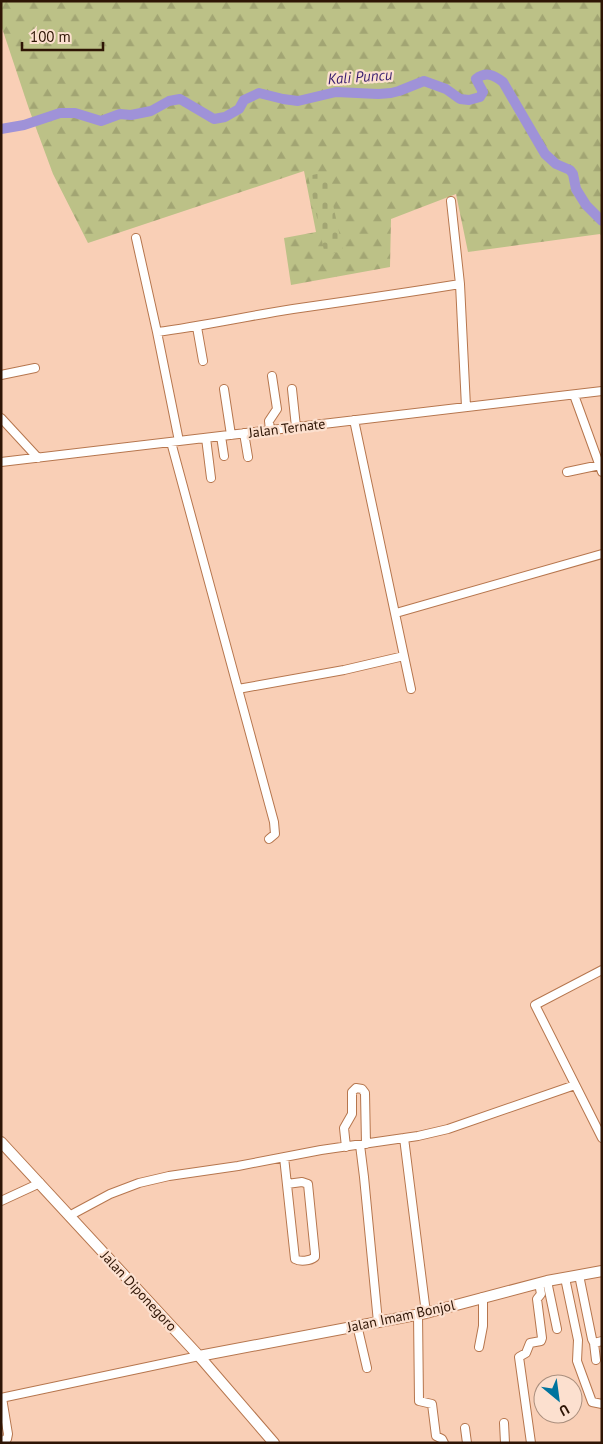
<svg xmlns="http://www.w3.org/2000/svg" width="603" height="1444" font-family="'PT Sans',sans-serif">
<defs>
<pattern id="forest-firs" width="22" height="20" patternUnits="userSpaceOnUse" patternTransform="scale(1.25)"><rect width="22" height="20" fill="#bcc187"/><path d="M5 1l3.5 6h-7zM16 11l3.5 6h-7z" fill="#a2a573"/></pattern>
<pattern id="cemetery-stones" width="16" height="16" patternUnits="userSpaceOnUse" patternTransform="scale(1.25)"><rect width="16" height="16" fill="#bcc187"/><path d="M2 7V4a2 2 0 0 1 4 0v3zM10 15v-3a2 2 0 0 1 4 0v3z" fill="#a2a573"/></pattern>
</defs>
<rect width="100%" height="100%" fill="#f9cfb6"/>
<path fill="url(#forest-firs)" d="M1 1H602V237L600 234 468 252 456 194 391 219 390 267 291 285 284 238 316 232 304 171 88 243 53 174 29 109 1 25Z"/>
<path fill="url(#cemetery-stones)" d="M326 172 343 251 325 255 308 176Z"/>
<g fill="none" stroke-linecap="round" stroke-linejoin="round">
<path stroke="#9f92d8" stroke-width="10" d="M1 129 24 125 60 113H75L101 121 120 114 131 115 151 111 169 101 180 99 214 119 225 117 239 109 244 100 259 93 283 99 298 101 336 92 378 94 391 93 399 91 424 81 446 89 460 99 469 100 480 97 483 92 476 79C486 71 494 75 503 82L545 154 556 164 570 170 573 174 576 189 586 205 602 221"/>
<defs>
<path id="minor" d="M451 201 460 284 466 407
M136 238 157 332C203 326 248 316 293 309 349 301 405 293 460 284
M197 327 203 361
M157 332 179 441
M1 375 35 368
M224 389 231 435
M292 389 296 427
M574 395 602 472
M1 418 38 458
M354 420 411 689
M270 430 269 421 277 409 272 376
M244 433 248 457
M221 436 224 456
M206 438 211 478
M171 442 274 822 275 834 269 839
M1 462 602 391
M567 472 600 465
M396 613 602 554
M238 689 344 670 404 656
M602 970 535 1005 602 1138
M404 1138 426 1313
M360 1145 364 1177 378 1322
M346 1147 344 1128 352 1114V1092L356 1088 362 1089 365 1093 366 1144
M284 1157 295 1259C300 1262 310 1261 315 1257V1254L308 1184 302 1182 287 1184
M1 1201 40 1183
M69 1216 110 1194 139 1183 169 1176 238 1166 321 1150 418 1136 448 1129 575 1085
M579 1275 592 1339 594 1343
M565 1278 578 1340 577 1361 592 1402 602 1404
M547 1281 557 1329
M418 1314 419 1401 432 1404 436 1436 442 1439 444 1443
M357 1325 367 1368
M479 1347 483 1326V1297
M596 1360 594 1343 602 1341
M1 1398 199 1356
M504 1423 505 1443
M465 1428 467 1443
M1 1441 7 1439 8 1434 2 1398
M531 1443 519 1357 526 1353 530 1343 541 1341 542 1338 537 1299 541 1294 539 1283"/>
<path id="major" d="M1 1142 199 1356 274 1443
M199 1356 426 1313 547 1281 602 1271"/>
</defs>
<use href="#minor" stroke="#b6764e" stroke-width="10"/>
<use href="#major" stroke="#b6764e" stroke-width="12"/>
<use href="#minor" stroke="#fff" stroke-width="8"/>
<use href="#major" stroke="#fff" stroke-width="10"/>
</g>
<g text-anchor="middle" stroke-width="4.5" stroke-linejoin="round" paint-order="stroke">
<g font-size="14" fill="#2e1505" stroke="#fce0cf">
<text transform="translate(287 428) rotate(-7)" y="5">Jalan Ternate</text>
<text transform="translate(139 1291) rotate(47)" y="5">Jalan Diponegoro</text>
<text transform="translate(401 1316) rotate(-12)" y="5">Jalan Imam Bonjol</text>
</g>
<g font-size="15" font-style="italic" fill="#381d6f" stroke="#fce0cf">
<text transform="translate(360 77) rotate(-4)" y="5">Kali Puncu</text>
</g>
</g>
<rect width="603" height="1444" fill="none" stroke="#2e1505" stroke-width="5"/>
<g transform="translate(558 1399) rotate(151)"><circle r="24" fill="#fce0cf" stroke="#aa8f7e"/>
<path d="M0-4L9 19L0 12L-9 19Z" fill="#00749e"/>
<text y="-8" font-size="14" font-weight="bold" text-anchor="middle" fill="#2e1505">U</text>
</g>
<path d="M22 42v8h81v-8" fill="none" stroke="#2e1505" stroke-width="2.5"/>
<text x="30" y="42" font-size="15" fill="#2e1505" stroke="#fce0cf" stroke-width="4" paint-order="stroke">100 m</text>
</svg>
